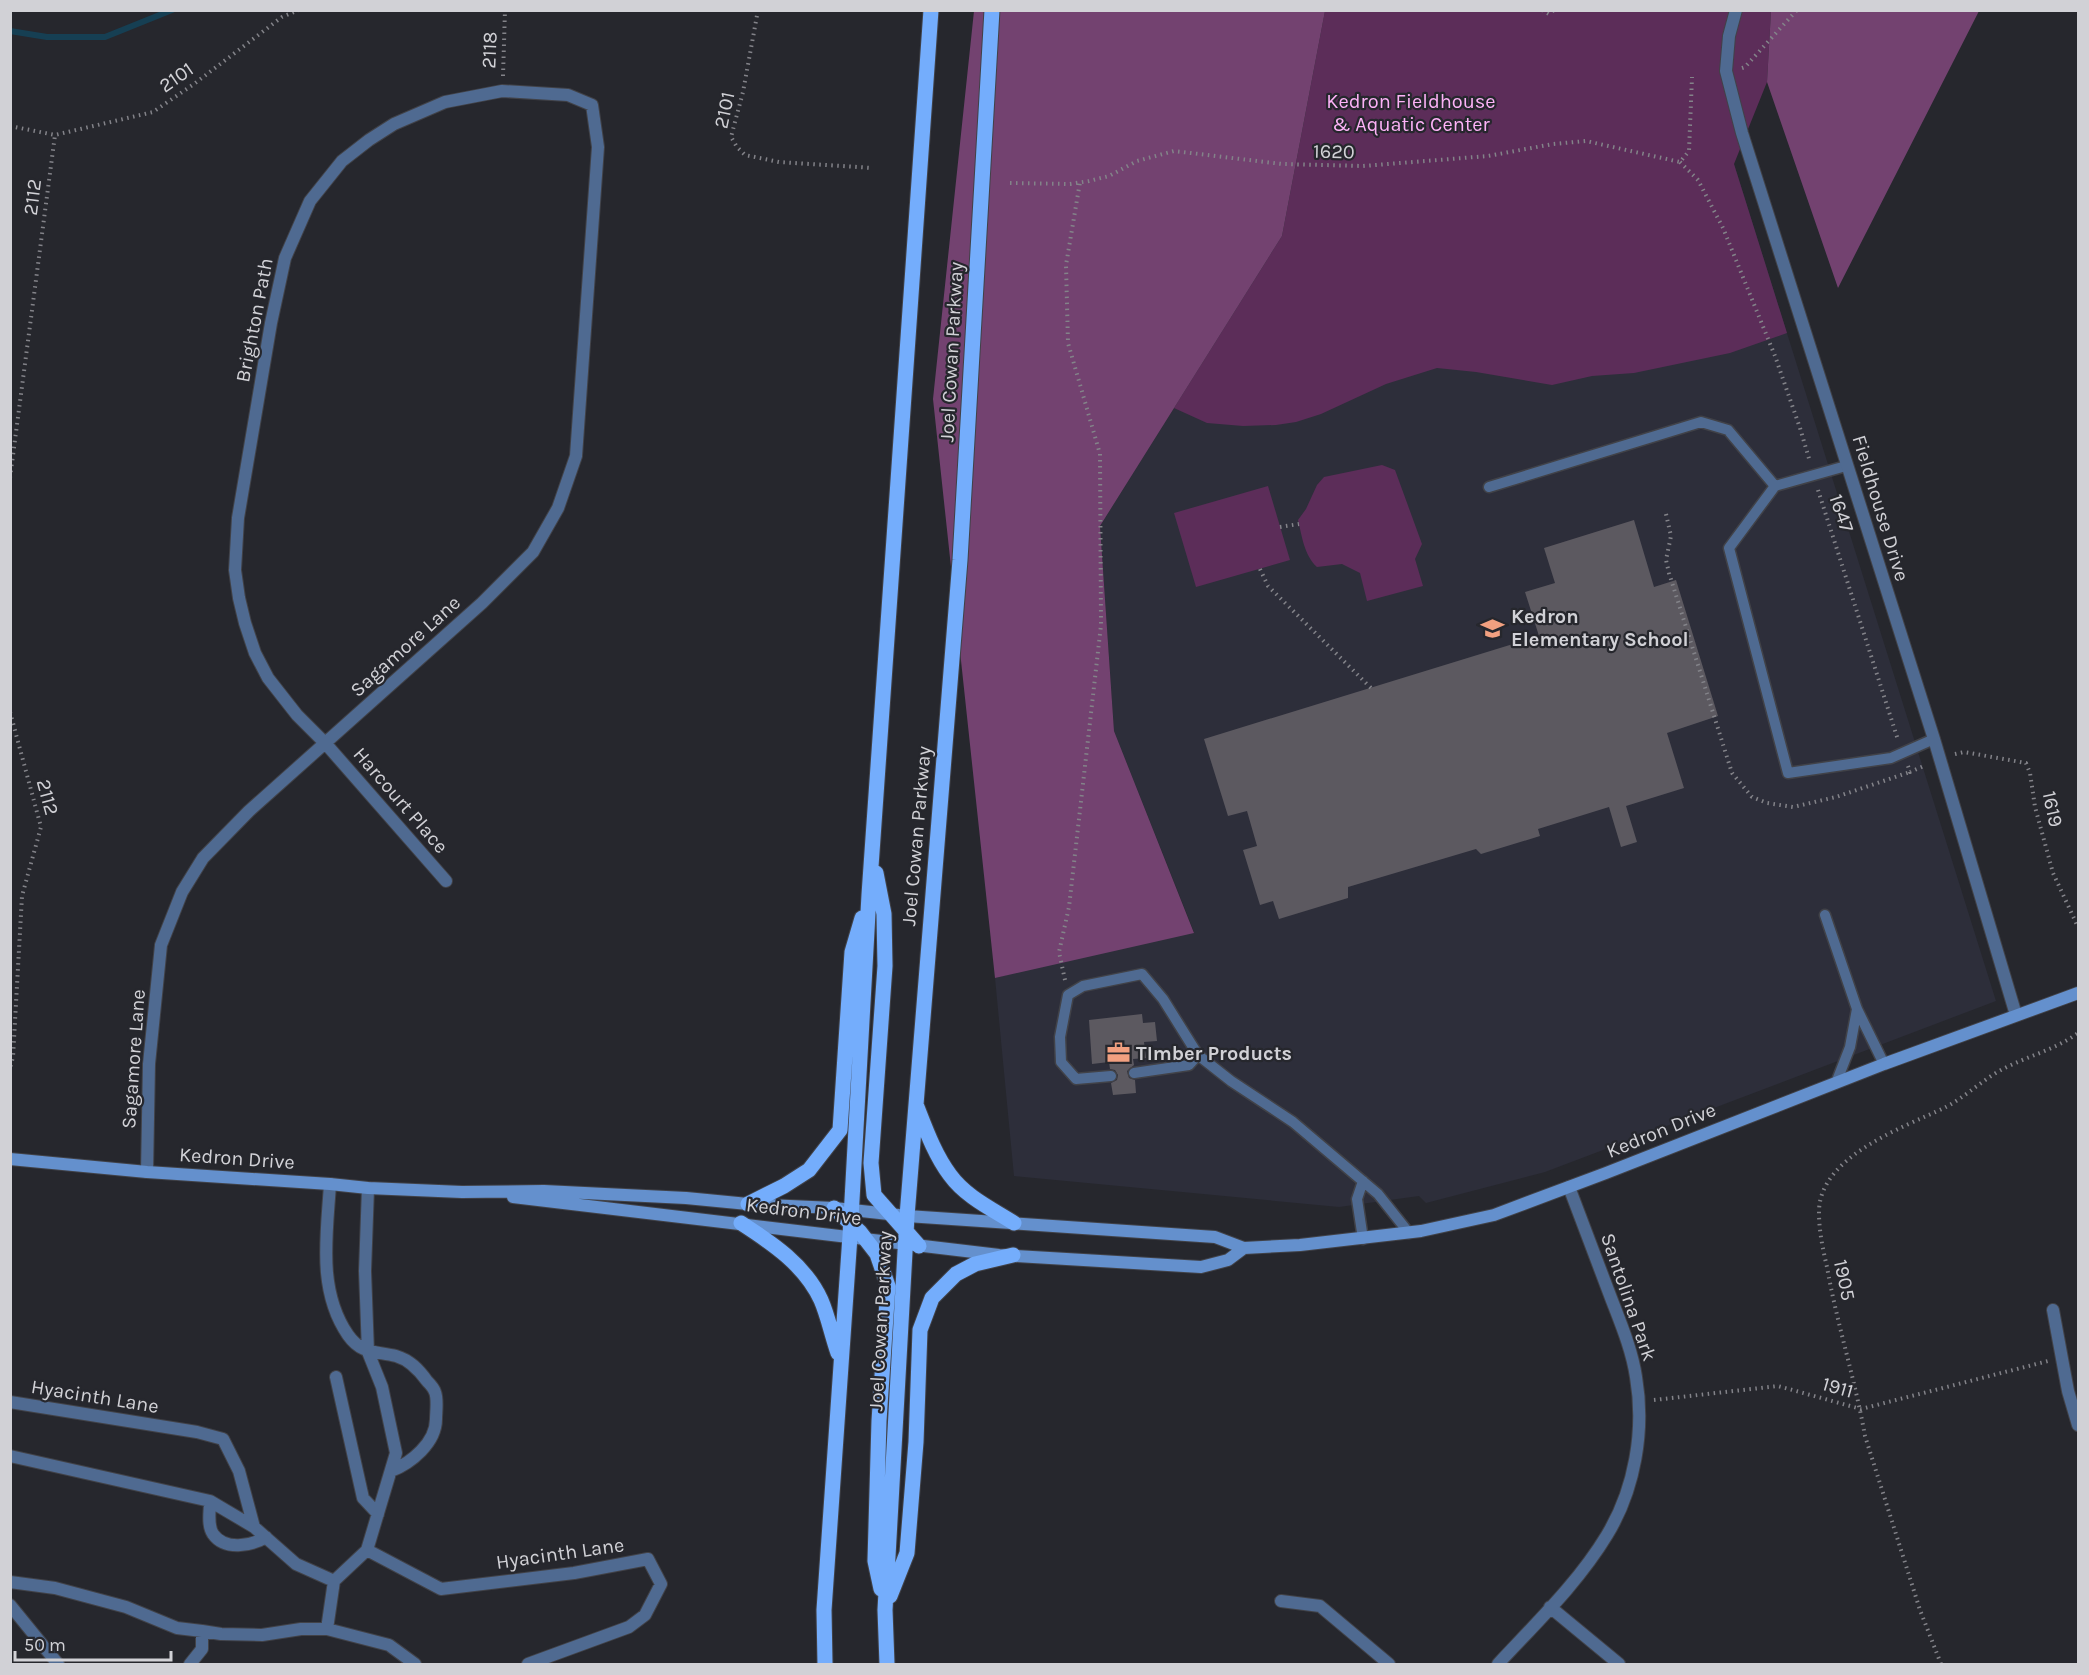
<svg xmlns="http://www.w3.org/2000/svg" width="2089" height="1675" font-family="Karla,sans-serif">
<rect width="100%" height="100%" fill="#26272d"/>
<path fill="#2d2e3a" d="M1734 164 1996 1001 1545 1172 1426 1203 1419 1196 1339 1207 1014 1176 995 978 1164 934 1194 932 1114 731 1100 526 1282 236Z"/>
<path fill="#5c2d59" d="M1325 11H1771L1767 82 1734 164 1787 333 1730 353 1634 373 1592 376 1552 385 1476 372 1437 368 1386 384 1321 414 1296 422 1276 425 1243 426 1207 423 1174 408 1282 236Z
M1382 465 1395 470 1422 544 1415 559 1423 586 1367 601 1360 573 1342 564 1317 567C1304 555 1302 536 1298 520L1306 509 1317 485 1324 477Z
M1268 486 1290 560 1196 587 1174 513Z"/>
<path fill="#734270" d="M974 11H1325L1282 236 1100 526 1114 731 1194 933 995 978 933 399Z
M1771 11H1979L1838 288 1767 82Z"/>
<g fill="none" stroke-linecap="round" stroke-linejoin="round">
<path stroke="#163f53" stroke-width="6" d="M10 31 47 37H105L172 10"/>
</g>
<path fill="#5c5960" d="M1634 520 1654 587 1676 580 1718 716 1667 733 1684 788 1626 806 1637 842 1621 847 1609 807 1538 829 1540 836 1481 854 1476 849 1348 887V898L1279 919 1273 901 1260 905 1243 850 1257 846 1247 811 1228 816 1204 739 1539 636 1525 592 1555 583 1544 548Z
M1142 1014 1143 1023 1155 1022 1157 1041 1144 1042 1146 1058 1133 1059 1134 1065 1127 1071 1129 1078 1135 1080 1136 1093 1113 1095 1111 1083 1117 1080 1118 1075 1115 1070 1110 1069 1109 1062 1092 1064 1089 1020Z"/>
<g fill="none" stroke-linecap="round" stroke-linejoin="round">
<defs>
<path id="lane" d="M1846 466 1775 486 1729 548 1788 773 1891 758 1934 739
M1489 487 1701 422 1728 430 1775 486
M1825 915 1857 1009 1884 1064
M1134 1073 1189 1065 1198 1055
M1111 1076 1076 1079 1061 1062 1060 1037 1068 995 1083 986 1142 974 1163 999 1198 1055 1231 1081 1293 1122 1378 1194 1409 1233
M1836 1083 1850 1047 1857 1009
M1363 1181 1357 1199 1363 1239"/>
<path id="street" d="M1736 10 1729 36 1726 71 1742 133 1934 739 2016 1015
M147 1172 149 1064 161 945 182 892 203 858 249 811 482 603 533 552 558 508 576 456 598 147 592 105 568 95 502 91 445 102 394 124 369 140 342 161 310 201 285 258 271 323 238 518 235 570 239 598 245 623 255 653 268 678 297 715 326 744 446 881
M330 1184C327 1234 317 1290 348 1335 362 1355 377 1351 396 1356 410 1360 419 1370 427 1381 430 1384 434 1389 435 1392 438 1399 436 1412 436 1419 436 1443 411 1463 391 1471
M2053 1310 2068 1391 2078 1425
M336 1377 363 1498 378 1514
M10 1402 197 1432 223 1439 239 1471 254 1527 296 1564 334 1581
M10 1456 210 1501 254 1527
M210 1501C210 1511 207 1525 213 1534 225 1551 251 1546 266 1537
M367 1550 441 1589 574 1573 648 1559 661 1584 645 1615 629 1627 528 1664
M10 1582 55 1588 126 1607 177 1628 202 1631 221 1634 262 1635 301 1629H327L389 1645 415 1664
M1281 1601 1320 1606 1389 1664
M10 1605 58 1664
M1550 1607 1619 1664
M327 1629 334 1581 367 1550 396 1453 382 1387 368 1352 365 1271 368 1188
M190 1664 202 1649V1631
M1498 1664C1536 1623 1578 1583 1607 1535 1635 1489 1645 1430 1636 1377 1632 1350 1621 1324 1611 1298 1597 1261 1583 1224 1569 1187"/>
<path id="secondary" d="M10 1159 147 1172 330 1184 368 1188 462 1192 544 1191 686 1198 748 1204 834 1208 907 1216 1215 1237 1244 1248 1300 1245 1421 1231 1494 1215 1606 1173 1884 1064 2078 993
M513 1197 999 1255 1201 1267 1228 1260 1244 1248"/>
<path id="primary" d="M876 873 884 914 885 966 871 1163 874 1195 919 1246
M917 1107C926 1130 935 1155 950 1175 966 1197 992 1209 1014 1223
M748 1204 784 1186 809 1170 840 1130 852 952 862 918
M834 1208 860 1232 877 1254 888 1286 879 1421 875 1561 881 1589
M741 1223C772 1243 805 1265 821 1300 828 1316 832 1336 838 1353
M890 1596 907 1553 916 1442 920 1330 932 1298 956 1274 975 1264 1013 1255
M825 1664 824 1610 850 1236 869 895 931 10
M887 1664 885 1610 907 1216 960 560 992 10"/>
</defs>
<use href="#lane" stroke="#414248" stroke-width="13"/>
<use href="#street" stroke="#414248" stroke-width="14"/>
<use href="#secondary" stroke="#414248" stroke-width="14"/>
<use href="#primary" stroke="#414248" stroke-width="17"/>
<path stroke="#838389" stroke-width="4" stroke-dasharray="1.5 4.5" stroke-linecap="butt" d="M758 10 743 92 731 137 737 147 745 155 779 162 873 168
M1542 10 1549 14 1554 10
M1742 68 1745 67 1797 10
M503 76 505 10
M10 126 55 135 153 112 194 84 282 17 299 10
M1680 162 1698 180 1723 228 1775 356 1800 428 1810 462
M1010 183 1070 184 1089 181 1109 176 1137 161 1174 151 1282 164 1363 166 1488 156 1553 144 1586 141 1680 162 1689 151 1692 77
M10 478 55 135
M1818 490 1898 740
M1666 514 1671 536 1666 560 1669 573 1732 773 1752 797 1767 803 1793 807 1836 797 1910 772
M1280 527 1299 524
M1260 569 1268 586 1371 688
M10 712 41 827 22 896 13 1057 10 1068
M1955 754 1964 752 2026 763 2030 773 2035 807 2053 873 2078 927
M1908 766 1910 772 1926 765
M1065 980 1059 952 1069 907 1101 625 1100 454 1068 343 1066 265 1080 182
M1654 1400 1778 1386 1861 1409 2048 1361
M1941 1664 1920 1610 1865 1436C1855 1379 1837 1324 1827 1267 1823 1250 1819 1231 1819 1213 1818 1157 1902 1128 1944 1108 1964 1098 1981 1081 2001 1070 2027 1056 2055 1050 2078 1033"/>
<use href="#lane" stroke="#4f6a91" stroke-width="10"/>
<use href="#street" stroke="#4f6a91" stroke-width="12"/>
<use href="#secondary" stroke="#6490cd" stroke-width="12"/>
<use href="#primary" stroke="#74adfc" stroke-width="15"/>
</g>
<defs>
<symbol id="school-bare" viewBox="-9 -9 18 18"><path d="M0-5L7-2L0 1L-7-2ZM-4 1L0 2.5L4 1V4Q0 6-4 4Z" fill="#f2a080" stroke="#26272d" stroke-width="2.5" paint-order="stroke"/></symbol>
<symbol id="office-bare" viewBox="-9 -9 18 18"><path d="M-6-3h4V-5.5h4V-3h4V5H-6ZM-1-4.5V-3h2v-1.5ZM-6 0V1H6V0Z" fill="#f2a080" stroke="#26272d" stroke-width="2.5" paint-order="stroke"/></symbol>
</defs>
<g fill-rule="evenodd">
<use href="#school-bare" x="1476" y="612" width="33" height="33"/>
<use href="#office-bare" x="1102" y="1036" width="33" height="33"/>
</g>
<g text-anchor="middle" stroke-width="4.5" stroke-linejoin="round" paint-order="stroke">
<g font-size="20" fill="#d1d1d6" stroke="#26272d">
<text transform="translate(489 50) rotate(-88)" y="7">2118</text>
<text transform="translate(176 77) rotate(-35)" y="7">2101</text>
<text transform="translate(724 110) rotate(-78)" y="7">2101</text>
<text transform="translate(1334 151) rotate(1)" y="7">1620</text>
<text transform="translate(32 197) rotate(-83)" y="7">2112</text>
<text transform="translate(254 320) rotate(-79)" y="7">Brighton Path</text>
<text transform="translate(951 352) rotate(-87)" y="7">Joel Cowan Parkway</text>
<text transform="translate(1881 508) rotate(73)" y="7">Fieldhouse Drive</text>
<text transform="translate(1842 513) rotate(71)" y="7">1647</text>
<text transform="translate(405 646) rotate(-42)" y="7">Sagamore Lane</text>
<text transform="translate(48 797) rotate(75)" y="7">2112</text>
<text transform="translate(401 800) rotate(49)" y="7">Harcourt Place</text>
<text transform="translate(2053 809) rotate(78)" y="7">1619</text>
<text transform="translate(916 836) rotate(-85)" y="7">Joel Cowan Parkway</text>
<text transform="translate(133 1059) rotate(-86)" y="7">Sagamore Lane</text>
<text transform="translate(1661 1130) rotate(-22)" y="7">Kedron Drive</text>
<text transform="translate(237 1158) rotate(4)" y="7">Kedron Drive</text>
<text transform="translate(804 1211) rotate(7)" y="7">Kedron Drive</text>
<text transform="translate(1845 1280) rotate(78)" y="7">1905</text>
<text transform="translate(1629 1297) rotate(71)" y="7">Santolina Park</text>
<text transform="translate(880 1321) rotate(-87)" y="7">Joel Cowan Parkway</text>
<text transform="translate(1838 1387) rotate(16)" y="7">1911</text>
<text transform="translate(95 1396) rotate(9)" y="7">Hyacinth Lane</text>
<text transform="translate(560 1553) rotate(-8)" y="7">Hyacinth Lane</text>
</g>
<g font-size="20" fill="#fdb2f7" stroke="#26272d">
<text x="1411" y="108">Kedron Fieldhouse<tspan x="1411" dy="23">&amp; Aquatic Center</tspan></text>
</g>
<g font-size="20" font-weight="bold" fill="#d1d1d6" stroke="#26272d" text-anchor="start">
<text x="1511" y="623">Kedron<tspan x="1511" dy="23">Elementary School</tspan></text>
<text x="1136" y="1060">TImber Products</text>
</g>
</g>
<rect width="2089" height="1675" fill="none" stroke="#d1d1d6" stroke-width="24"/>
<path d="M15 1651v9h156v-9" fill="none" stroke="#d1d1d6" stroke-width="3"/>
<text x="24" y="1651" font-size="18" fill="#d1d1d6" stroke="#26272d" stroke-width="4.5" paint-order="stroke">50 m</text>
</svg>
